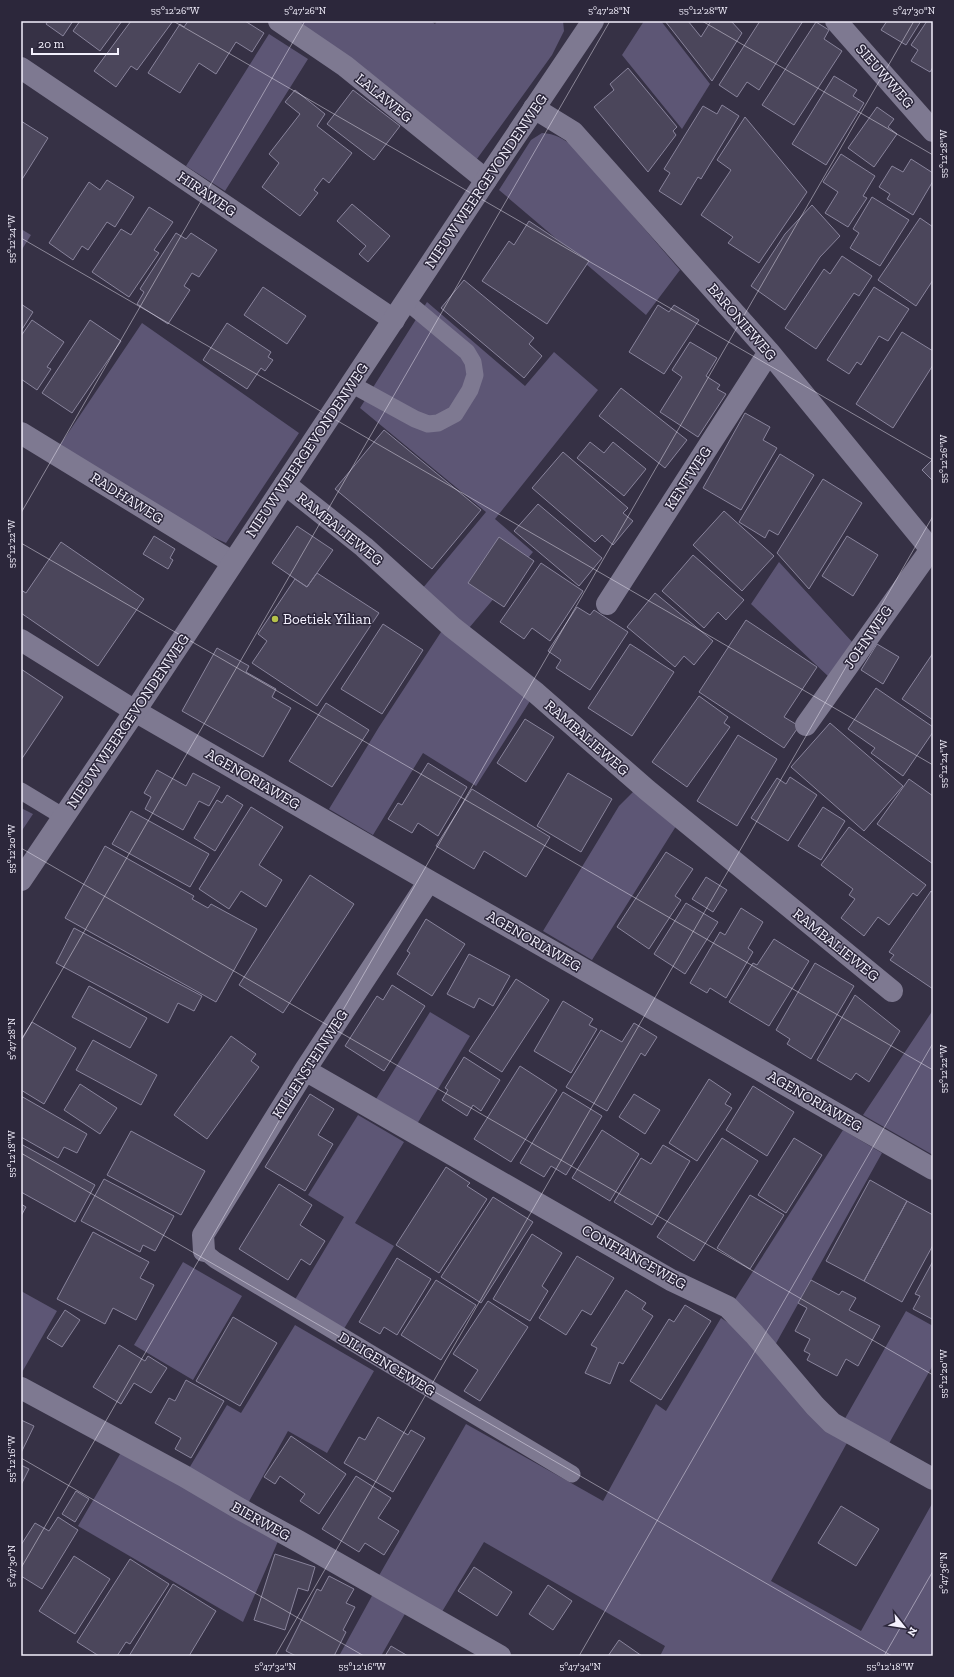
<svg xmlns="http://www.w3.org/2000/svg" width="954" height="1677" font-family="'Zilla Slab',serif">
<rect width="100%" height="100%" fill="#363145"/>
<path fill="#5d5675" d="M291 21H431L435 24 437 21H563L564 31 552 55 474 163Z
M644 21H661L710 84 682 129 622 55Z
M269 34 308 59 225 191 186 166Z
M542 133C555 134 563 138 574 147L680 270 646 315 499 190 531 140Z
M21 229 31 235 21 251Z
M427 302 525 386 554 352 598 390 495 519 533 552 469 628 422 589 486 512 360 408Z
M142 323 299 433 226 543 177 521 58 448Z
M779 562 854 644 829 677 751 604Z
M443 629 530 701 476 786 423 753 373 835 329 809 379 727Z
M635 790 678 823 592 960 543 931 619 806Z
M21 808 33 814 21 832Z
M933 1010V1155L863 1115Z
M430 1012 470 1036 417 1124 376 1099Z
M358 1115 404 1142 355 1223 394 1246 339 1337 290 1308 344 1217 308 1195Z
M843 1130 882 1153 774 1347 734 1301Z
M183 1262 242 1296 193 1380 134 1345Z
M21 1291 57 1311 21 1374Z
M906 1311 933 1326V1365L887 1447 843 1422Z
M721 1318 747 1335 848 1441 771 1581 861 1631 933 1502V1656H660L665 1646 484 1542 440 1615 377 1579 466 1424 603 1501 656 1404 666 1411Z
M295 1325 374 1371 327 1453 288 1431 247 1505 188 1470 227 1405 241 1413Z
M123 1449 279 1539 243 1622 78 1526Z
M373 1594 406 1612 381 1656H339Z"/>
<path fill="#4b465b" stroke="#89849c" d="M48 21H73L63 36 46 24Z
M80 21H122L100 51 73 31Z
M131 21H173L137 70 131 66 116 87 94 71Z
M188 21H245L264 33 252 52 236 42 216 74 199 63 180 93 148 73 180 24 184 27Z
M665 21H688L701 37 711 21H731L742 33 712 81Z
M760 21H803L759 90 747 82 737 97 719 85Z
M887 21H921L906 45 881 30Z
M927 21H933V67L930 72 911 61 918 50 911 45Z
M816 22 829 30 824 39 842 51 794 125 762 105Z
M628 68 677 127 673 131 676 135 648 172 594 107 614 90 610 84Z
M834 76 857 90 853 96 864 103 826 165 792 144Z
M295 90 325 114 317 126 352 153 329 183 323 178 314 190 318 193 300 216 262 187 279 163 269 154 300 114 285 102Z
M353 90 400 126 374 160 327 124Z
M722 105 739 116 701 179 698 177 681 205 659 191 670 173 664 169 703 106 717 114Z
M877 107 894 119 888 127 897 134 874 167 848 148Z
M745 117 807 192 759 263 728 243 733 237 701 215 731 170 717 160Z
M21 121 48 138 21 181Z
M841 154 875 176 863 196 867 198 848 227 825 213 838 192 823 182Z
M911 159 933 173V181L913 215 887 199 890 194 879 187 892 166 903 172Z
M107 180 134 197 115 227 107 222 88 250 82 246 73 260 49 243 89 182 100 190Z
M872 197 909 220 880 266 850 248 859 233 853 229Z
M352 204 390 236 368 262 359 254 366 246 337 221Z
M812 205 840 236 820 257 785 310 751 286 785 234Z
M149 207 173 222 154 250 159 253 129 297 92 272 121 229 131 235Z
M920 218 933 227V280L916 306 878 280Z
M529 221 589 261 547 324 482 281 509 241 514 245Z
M176 233 186 239 191 233 217 250 199 277 192 273 184 286 190 290 168 324 137 304 144 292 140 289Z
M842 256 872 276 859 296 854 293 816 349 785 328 824 269 830 274Z
M464 280 534 338 529 344 542 356 524 378 441 308Z
M263 287 306 316 287 344 244 315Z
M874 287 909 309 888 341 879 336 861 365 857 362 849 374 827 360Z
M21 304 33 312 21 331Z
M658 305 669 312 674 305 699 320 664 374 629 352Z
M32 320 64 342 47 367 51 369 37 390 21 379V336Z
M90 320 121 341 72 413 42 393Z
M227 323 271 352 268 357 273 360 265 371 261 368 247 389 203 360Z
M902 332 933 351V365L893 428 856 404Z
M690 342 717 358 706 376 720 385 717 389 726 394 698 437 660 412 682 377 672 370Z
M621 388 687 440 665 468 599 416Z
M745 413 770 427 763 440 777 448 741 510 703 488Z
M384 430 481 510 432 569 335 489Z
M590 442 604 453 613 442 646 469 624 496 577 458Z
M563 452 628 508 623 513 633 521 613 545 602 535 595 542 532 488Z
M780 454 814 475 778 535 769 530 765 538 739 522Z
M933 459V481L922 470Z
M823 479 862 503 809 589 777 553Z
M538 504 602 558 579 586 514 531Z
M724 511 774 556 742 591 693 545Z
M297 526 333 550 307 587 272 563Z
M154 536 175 549 170 558 173 560 168 569 143 554Z
M847 536 878 555 853 596 822 576Z
M499 537 534 561 504 607 468 583Z
M61 542 144 599 98 666 21 613V590L26 593Z
M693 555 744 600 726 620 718 612 704 628 662 591Z
M541 563 583 591 550 641 532 628 524 639 500 622Z
M317 573 379 613 317 706 252 663 267 641 258 634 295 579 307 587Z
M655 593 713 641 694 665 684 656 675 667 627 627Z
M577 607 590 615 594 610 628 632 590 690 556 668 561 660 548 651Z
M746 620 817 667 784 717 799 726 784 748 699 692Z
M383 624 423 650 382 714 341 689Z
M630 644 674 672 632 736 588 708Z
M877 644 899 657 883 684 861 670Z
M217 648 249 666 246 672 276 689 272 697 291 708 263 757 182 711Z
M933 653V720L902 699Z
M21 669 63 697 21 760Z
M876 688 933 727V732L903 776 871 753 875 748 848 729Z
M699 696 728 717 724 723 730 727 687 787 652 762Z
M326 703 369 730 332 787 289 761Z
M525 719 554 737 526 782 497 763Z
M830 723 903 786 864 831 791 767Z
M738 735 777 759 737 826 697 801Z
M428 763 467 787 438 836 418 823 412 833 388 819 398 803 402 805Z
M157 770 186 786 193 773 220 787 209 806 199 801 183 830 145 809 151 797 144 793Z
M568 773 612 799 581 852 537 826Z
M790 777 817 795 788 841 751 818 777 778 786 784Z
M909 779 933 796V864L877 824Z
M472 789 550 837 526 877 484 851 474 869 436 846Z
M227 795 243 805 215 851 194 838 217 800 222 803Z
M251 807 283 827 259 865 282 880 266 907 241 891 229 909 199 889Z
M823 807 845 821 821 860 798 846Z
M131 811 209 854 190 887 112 844Z
M849 827 926 885 917 896 913 893 889 925 878 917 864 936 841 918 855 899 849 895 853 889 821 865Z
M105 846 194 896 192 899 208 908 211 904 257 929 216 1002 65 918Z
M666 852 693 869 675 896 681 900 649 949 617 927Z
M310 875 354 904 283 1013 239 985Z
M706 877 727 890 713 912 692 899Z
M931 891 933 893V989L890 960 894 955 889 952Z
M686 903 718 922 685 974 654 954Z
M741 908 763 922 748 948 753 952 726 998 710 988 707 993 690 983 720 932 725 935Z
M426 919 465 944 432 996 397 974 410 953 407 951Z
M74 928 202 996 194 1011 178 1003 168 1023 56 963Z
M774 939 809 961 769 1026 729 1002 753 963 757 965Z
M469 954 510 976 493 1006 479 998 474 1008 447 994Z
M815 963 854 986 811 1059 787 1044 790 1039 776 1030Z
M516 979 549 1000 502 1072 469 1051Z
M392 985 425 1006 384 1071 345 1046 377 996 383 1000Z
M89 986 147 1018 130 1048 72 1017Z
M855 995 900 1031 869 1082 856 1073 851 1080 817 1060Z
M563 1001 593 1019 589 1025 597 1029 571 1073 534 1051Z
M32 1022 76 1048 44 1104 21 1090V1040Z
M634 1023 657 1037 645 1056 641 1053 607 1111 566 1087 601 1030 622 1042Z
M231 1036 256 1054 251 1061 259 1067 207 1139 174 1115Z
M93 1040 157 1075 141 1105 76 1070Z
M464 1057 500 1080 481 1111 473 1105 467 1116 442 1100 448 1090 445 1088Z
M520 1066 557 1090 511 1162 474 1139Z
M709 1079 731 1094 725 1104 732 1108 697 1161 669 1143Z
M80 1084 117 1108 100 1134 64 1110Z
M753 1086 794 1112 767 1156 726 1130Z
M563 1092 602 1116 566 1175 551 1166 544 1177 520 1163Z
M310 1094 334 1109 318 1135 333 1144 305 1191 265 1167Z
M634 1094 660 1110 645 1134 619 1117Z
M21 1096 87 1134 77 1153 64 1147 58 1158 21 1137Z
M602 1130 639 1154 610 1201 572 1178Z
M131 1131 205 1171 181 1215 107 1175Z
M722 1138 758 1161 694 1261 657 1237Z
M794 1138 822 1155 786 1213 758 1195Z
M21 1144 95 1185 75 1222 21 1192Z
M663 1145 690 1161 652 1225 614 1202 641 1158 651 1164Z
M446 1167 470 1183 467 1186 487 1199 439 1273 396 1245Z
M104 1179 174 1216 155 1251 143 1245 140 1252 81 1221Z
M870 1180 907 1201 864 1281 826 1261Z
M279 1184 312 1205 300 1225 325 1241 310 1265 301 1259 288 1280 239 1249Z
M750 1195 784 1215 750 1269 717 1248Z
M493 1197 533 1222 481 1303 441 1277Z
M907 1201 933 1215V1245L902 1302 864 1281Z
M21 1204 26 1207 21 1216Z
M93 1232 149 1262 140 1278 154 1285 136 1320 113 1308 105 1324 57 1299Z
M532 1234 562 1253 542 1286 548 1291 530 1321 493 1299Z
M577 1256 614 1278 591 1315 582 1310 566 1335 539 1318Z
M397 1258 431 1279 397 1335 384 1327 380 1334 359 1322Z
M933 1261V1318L932 1319 913 1309 920 1296 915 1294Z
M436 1280 476 1305 441 1360 401 1335Z
M811 1280 839 1295 842 1291 856 1298 849 1310 880 1326 858 1366 846 1359 837 1376 807 1360 810 1354 804 1351 810 1339 795 1331 807 1308 798 1303Z
M626 1290 646 1303 642 1309 653 1316 623 1364 619 1362 610 1384 585 1373 597 1348 591 1345Z
M488 1301 528 1327 480 1401 464 1391 478 1370 453 1354Z
M685 1305 711 1321 661 1400 630 1381 669 1319 674 1322Z
M65 1310 80 1320 62 1347 47 1338Z
M233 1317 277 1343 240 1406 196 1381Z
M119 1345 145 1361 148 1356 167 1368 151 1393 134 1383 121 1404 93 1387Z
M186 1380 224 1401 191 1458 175 1449 181 1438 155 1423 169 1398 175 1401Z
M378 1417 408 1435 411 1430 425 1438 393 1492 344 1463 359 1437 365 1440Z
M21 1420 34 1426 21 1453Z
M291 1436 346 1474 319 1514 300 1501 305 1494 280 1476 275 1484 264 1477Z
M21 1465 29 1469 21 1485Z
M356 1476 391 1498 378 1518 399 1531 384 1555 365 1543 359 1552 322 1529Z
M76 1491 89 1499 75 1522 62 1514Z
M841 1506 879 1529 856 1566 818 1543Z
M58 1517 78 1530 42 1589 21 1576V1545L35 1523 49 1531Z
M275 1554 315 1567 308 1591 298 1588 285 1630 254 1620Z
M74 1556 110 1579 75 1634 39 1611Z
M130 1559 169 1584 130 1644 126 1642 117 1656H99L77 1642Z
M474 1567 512 1592 497 1616 458 1591Z
M329 1576 354 1589 346 1603 355 1607 343 1630 346 1632 334 1656H296L286 1651 317 1589 321 1591Z
M173 1584 216 1611 189 1656H129Z
M548 1585 572 1601 553 1630 529 1614Z
M619 1640 642 1656H608Z
M391 1646 408 1656H385Z"/>
<g fill="none" stroke-linecap="round" stroke-linejoin="round">
<path stroke="#7e7991" stroke-width="17" d="M351 384 415 419 428 424 438 423 455 414 470 390 475 375 473 362 467 352 406 301
M21 791 64 817
M204 1251 215 1260 572 1474"/>
<path stroke="#7e7991" stroke-width="22" d="M279 21 345 66 486 180
M836 21 933 131
M21 68 394 320
M534 108 573 132 769 352 933 552
M21 433 232 562
M285 484 364 547 452 627 536 693 647 790 892 991
M607 604 769 352
M21 640 135 711 429 881 933 1169
M806 725 931 549
M305 1070 671 1280 728 1307 754 1334 815 1406 832 1423 933 1479
M204 1251 203 1235 305 1070 429 881
M21 1388 184 1476 240 1509 298 1541 500 1656"/>
<path stroke="#7e7991" stroke-width="22" d="M21 880 135 711 486 180 593 21"/>
</g>
<path fill="none" stroke="#f3f0fd" stroke-width="1" stroke-opacity="0.45" d="M173 21 933 460M702 21 933 155M21 238 933 765M21 513 305 21M21 543 933 1070M21 848 933 1375M21 1041 610 21M21 1153 892 1656M21 1458 364 1656M21 1568 914 21M275 1656 933 516M579 1656 933 1043M884 1656 933 1571"/>
<circle fill="#b5c249" stroke="#2c273b" stroke-width="1.5" cx="275" cy="619" r="4"/>
<g text-anchor="middle" stroke-width="3" stroke-linejoin="round" paint-order="stroke">
<g font-size="15" fill="#f3f0fd" stroke="#2c273b">
<text transform="translate(885 76) rotate(49)" y="5">SIEUWWEG</text>
<text transform="translate(384 98) rotate(39)" y="5">LALAWEG</text>
<text transform="translate(486 181) rotate(-56)" y="5">NIEUW WEERGEVONDENWEG</text>
<text transform="translate(207 194) rotate(34)" y="5">HIRAWEG</text>
<text transform="translate(742 322) rotate(49)" y="5">BARONIEWEG</text>
<text transform="translate(307 450) rotate(-56)" y="5">NIEUW WEERGEVONDENWEG</text>
<text transform="translate(688 478) rotate(-57)" y="5">KENTWEG</text>
<text transform="translate(127 498) rotate(32)" y="5">RADHAWEG</text>
<text transform="translate(340 529) rotate(39)" y="5">RAMBALIEWEG</text>
<text transform="translate(868 637) rotate(-55)" y="5">JOHNWEG</text>
<text transform="translate(128 721) rotate(-56)" y="5">NIEUW WEERGEVONDENWEG</text>
<text transform="translate(587 738) rotate(41)" y="5">RAMBALIEWEG</text>
<text transform="translate(253 779) rotate(30)" y="5">AGENORIAWEG</text>
<text transform="translate(534 941) rotate(30)" y="5">AGENORIAWEG</text>
<text transform="translate(836 945) rotate(39)" y="5">RAMBALIEWEG</text>
<text transform="translate(310 1064) rotate(-57)" y="5">KILLENSTEINWEG</text>
<text transform="translate(815 1101) rotate(30)" y="5">AGENORIAWEG</text>
<text transform="translate(634 1257) rotate(29)" y="5">CONFIANCEWEG</text>
<text transform="translate(387 1364) rotate(31)" y="5">DILIGENCEWEG</text>
<text transform="translate(261 1521) rotate(29)" y="5">BIERWEG</text>
</g>
<g font-size="15" fill="#f3f0fd" stroke="#2c273b" text-anchor="start">
<text x="283" y="624">Boetiek Yilian</text>
</g>
</g>
<rect width="954" height="1677" fill="none" stroke="#2c273b" stroke-width="44"/>
<g transform="translate(904 1627) rotate(120)" stroke="#2c273b" stroke-width="3" paint-order="stroke">
<path d="M0-3L7 15L0 10L-7 15Z" fill="#f3f0fd"/>
<text y="-6" font-size="11" font-weight="bold" text-anchor="middle" fill="#f3f0fd">N</text>
</g>
<path d="M32 48v6h86v-6" fill="none" stroke="#f3f0fd" stroke-width="2"/>
<text x="38" y="48" font-size="12" fill="#f3f0fd" stroke="#2c273b" stroke-width="3" paint-order="stroke">20 m</text>
<rect x="22" y="22" width="910" height="1633" fill="none" stroke="#f3f0fd" stroke-width="1.5"/>
<g font-size="10" text-anchor="middle" fill="#f3f0fd">
<text x="175" y="14">55°12'26"W</text>
<text x="305" y="14">5°47'26"N</text>
<text x="609" y="14">5°47'28"N</text>
<text x="703" y="14">55°12'28"W</text>
<text x="914" y="14">5°47'30"N</text>
<text transform="translate(943 154) rotate(-90)" y="4">55°12'28"W</text>
<text transform="translate(11 239) rotate(-90)" y="4">55°12'24"W</text>
<text transform="translate(943 459) rotate(-90)" y="4">55°12'26"W</text>
<text transform="translate(11 544) rotate(-90)" y="4">55°12'22"W</text>
<text transform="translate(943 764) rotate(-90)" y="4">55°12'24"W</text>
<text transform="translate(11 849) rotate(-90)" y="4">55°12'20"W</text>
<text transform="translate(11 1039) rotate(-90)" y="4">5°47'28"N</text>
<text transform="translate(943 1069) rotate(-90)" y="4">55°12'22"W</text>
<text transform="translate(11 1154) rotate(-90)" y="4">55°12'18"W</text>
<text transform="translate(943 1374) rotate(-90)" y="4">55°12'20"W</text>
<text transform="translate(11 1459) rotate(-90)" y="4">55°12'16"W</text>
<text transform="translate(11 1566) rotate(-90)" y="4">5°47'30"N</text>
<text transform="translate(943 1573) rotate(-90)" y="4">5°47'36"N</text>
<text x="275" y="1670">5°47'32"N</text>
<text x="362" y="1670">55°12'16"W</text>
<text x="580" y="1670">5°47'34"N</text>
<text x="890" y="1670">55°12'18"W</text>
</g>
</svg>
